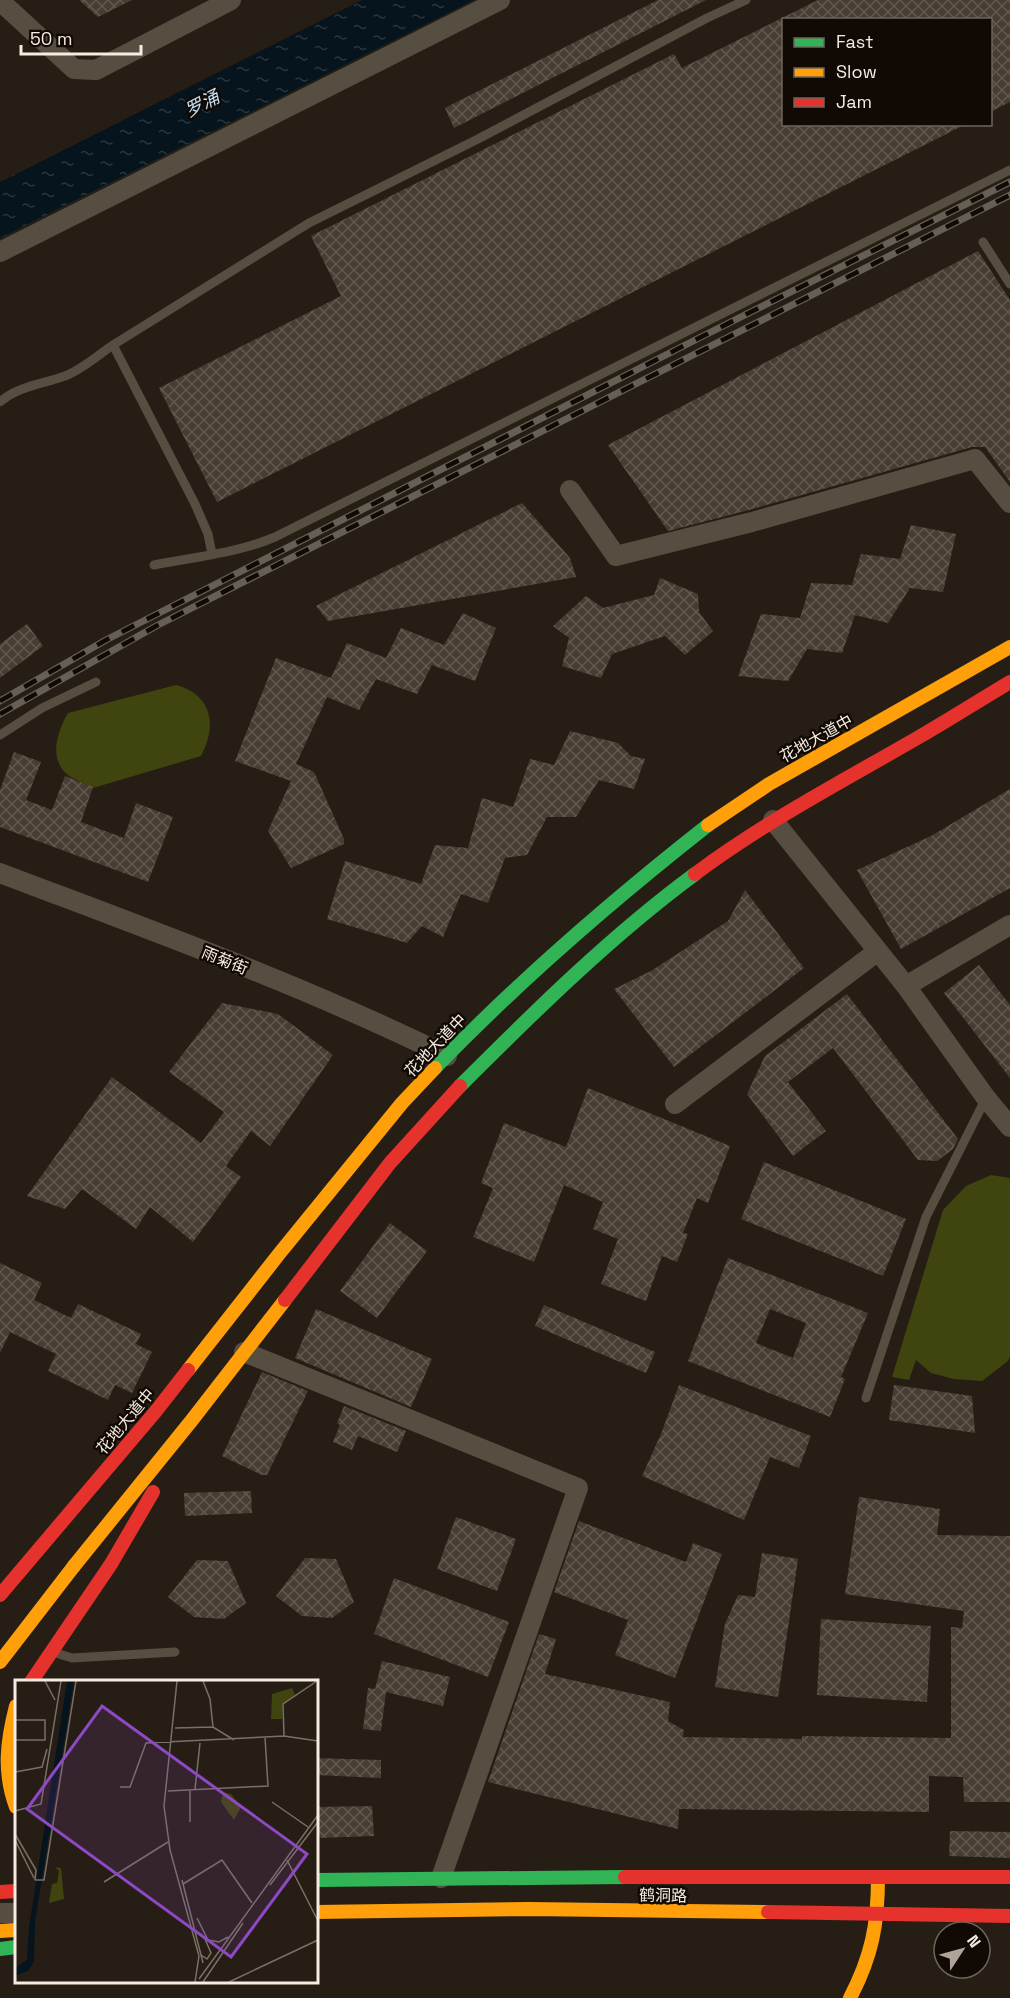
<svg xmlns="http://www.w3.org/2000/svg" width="1010" height="1998" font-family="'Space Grotesk','Noto Sans SC',sans-serif">
<defs>
<pattern id="water-ripples" width="26" height="14" patternUnits="userSpaceOnUse" patternTransform="scale(1.5)"><rect width="26" height="14" fill="#06141d"/><path d="M2 4q2-2 4 0t4 0M15 11q2-2 4 0t4 0" fill="none" stroke="#2b363e"/></pattern>
<pattern id="building-cross-hatch" width="8" height="8" patternUnits="userSpaceOnUse" patternTransform="scale(1.5)"><rect width="8" height="8" fill="#473d32"/><path d="M0 0l8 8M0 8l8-8" fill="none" stroke="#62594f"/></pattern>
</defs>
<rect width="100%" height="100%" fill="#261e15"/>
<path fill="#40440e" d="M176 685C213 695 217 726 201 756L93 788C86 784 78 781 71 777 47 762 57 732 68 713Z
M991 1175 1010 1178V1356L1008 1361 982 1381 954 1379 931 1373 916 1360 909 1380 892 1377 943 1210 966 1186Z"/>
<path fill="url(#water-ripples)" d="M362 0H474L0 238V182Z"/>
<path fill="url(#building-cross-hatch)" fill-rule="evenodd" d="M79 0H132L98 17Z
M658 0H706L454 128 445 108Z
M818 0H1010V102L990 112V20H783V124H966L217 502 159 388 341 296 311 236 674 54 682 68Z
M978 251 1010 300V482L985 447H972L749 510 668 531 608 445Z
M522 503 570 558 576 577 328 621 316 606Z
M911 525 956 534 943 592 910 588 888 623 855 615 842 653 807 649 788 681 738 676 761 614 800 618 811 583 852 585 861 554 900 559Z
M660 578 698 594 699 612 713 631 685 655 665 636 612 654 601 678 562 666 569 638 553 626 586 596 603 608 654 595Z
M463 613 496 628 475 681 432 665 417 694 376 679 359 710 327 697 296 764 314 772 344 839V844L291 868 268 831 291 781 235 761 276 658 331 678 347 643 386 658 401 628 444 645Z
M27 624 43 646 0 678V644Z
M570 731 618 743 631 756 645 759 634 789 599 780 576 817H547L527 855 505 858 488 903 461 894 443 937 422 926 407 943 327 919 345 861 421 884 435 845 468 848 482 798 513 807 530 759 554 765Z
M14 752 41 762 26 800 52 810 65 776 93 787 81 822 124 838 136 803 173 817 148 882 0 827V790Z
M1010 789V888L901 949 857 870 931 836Z
M745 890 804 968 674 1067 614 989 651 971 728 921Z
M979 965 1010 1005V1078L944 993Z
M847 994 958 1139 953 1149 937 1161 918 1160 833 1048 788 1082 826 1131 793 1156 747 1094 765 1056Z
M222 1003 278 1014 333 1055 270 1146 251 1131 226 1166 241 1177 193 1242 150 1207 136 1229 82 1189 65 1209 27 1196 112 1077 201 1143 224 1112 169 1072Z
M588 1088 730 1146 708 1203 697 1198 683 1233 688 1234 677 1262 662 1256 646 1301 601 1284 618 1239 593 1229 603 1202 564 1185 534 1262 473 1237 493 1188 481 1183 504 1123 566 1147Z
M764 1162 906 1219 883 1276 741 1219Z
M390 1223 427 1251 377 1318 340 1291Z
M728 1258 868 1313 841 1377 845 1379 830 1417 688 1361ZM770 1309 806 1323 793 1358 756 1343Z
M0 1263 42 1283 34 1300 71 1318 78 1304 141 1334 136 1344 152 1352 132 1393 115 1385 108 1400 48 1371 56 1354 10 1332 0 1353Z
M544 1305 655 1352 646 1373 535 1326Z
M316 1309 432 1359 411 1407 295 1358Z
M262 1372 308 1391 267 1475H262L222 1456Z
M679 1385 811 1436 799 1468 770 1457 744 1520 642 1476 661 1434Z
M894 1385 972 1396 975 1433 889 1420Z
M344 1406 406 1431 397 1452 358 1436 352 1450 333 1442 340 1425 337 1423Z
M251 1491 252 1513 185 1516 184 1493Z
M859 1497 940 1509 937 1535 1010 1536V1802H964L963 1777 929 1776V1812L679 1809 678 1829 488 1782 539 1634 556 1639 545 1674 670 1702 668 1721 684 1730 683 1737 802 1739V1736L951 1738V1627L962 1628 964 1611 845 1594Z
M456 1517 516 1539 497 1591 437 1569Z
M579 1521 686 1562 693 1543 722 1554 675 1678 615 1655 628 1620 554 1592Z
M762 1553 798 1559 778 1697 715 1687 725 1624 738 1595 755 1597Z
M305 1558 336 1559 354 1602 332 1618 302 1616 276 1596Z
M197 1560 228 1561 246 1603 224 1619 194 1617 168 1597Z
M394 1578 509 1622 488 1677 374 1634Z
M821 1619 931 1626 927 1702 817 1695Z
M382 1661 450 1677 443 1706 386 1692 381 1731 363 1729 368 1688 375 1689Z
M316 1758 381 1760V1778L316 1775Z
M372 1806 374 1836 316 1838V1807Z
M950 1831 1010 1832V1858L949 1856Z"/>
<g fill="none" stroke-linecap="round" stroke-linejoin="round">
<path stroke="#564e40" stroke-width="9" d="M983 242 1010 284
M113 345 195 504 208 534 212 554
M0 402C18 386 43 384 65 376 83 369 98 355 113 345L309 223 478 139 707 18 746 0
M154 565C194 557 238 553 275 537L1010 170
M0 735 42 708 96 682
M866 1398 926 1217 986 1098
M56 1653 72 1658 175 1652"/>
<path stroke="#564e40" stroke-width="20" d="M0 1 74 69 96 70 231 0
M0 252 500 0
M570 490 616 556 752 522 975 459 1010 503
M773 820 906 986 986 1098 1010 1127
M0 873C150 930 303 985 447 1056
M906 986 1010 925
M675 1104 878 951
M244 1352 578 1488 441 1878
M0 1913H16"/>
<path stroke="#30b455" stroke-width="14" d="M435 1068C518 982 614 899 708 825
M460 1086C534 1012 611 936 695 874
M316 1880 625 1877
M0 1949 16 1947"/>
<path stroke="#ff9f0a" stroke-width="14" d="M708 825 769 784 1010 647
M188 1370 279 1254 402 1103 435 1068
M74 1566 192 1420 285 1300
M16 1706C7 1741 3 1772 16 1807
M316 1912 529 1909 768 1912
M0 1931 16 1930
M850 1998C872 1956 878 1924 878 1877"/>
<path stroke="#e5322d" stroke-width="14" d="M695 874C766 821 843 781 919 737 950 719 980 700 1010 682
M285 1300 390 1163 460 1086
M0 1595 156 1411 188 1370
M31 1682 111 1564 153 1492
M625 1877H1010
M0 1892 16 1891
M768 1912 1010 1916"/>
<defs>
<path id="rail" d="M0 701 106 640 703 336 1010 182
M0 714 158 625 1010 195"/>
</defs>
<use href="#rail" stroke="#655f55" stroke-width="7"/>
<use href="#rail" stroke="#110a04" stroke-width="4.5" stroke-dasharray="14" stroke-linecap="butt"/>
<path stroke="#ff9f0a" stroke-width="14" d="M0 1662 74 1566"/>
</g>
<g text-anchor="middle" stroke-width="5" stroke-linejoin="round" paint-order="stroke">
<g font-size="16" fill="#f7ece1" stroke="#110a04">
<text transform="translate(816 738) rotate(-29)" y="6">花地大道中</text>
<text transform="translate(225 960) rotate(22)" y="6">雨菊街</text>
<text transform="translate(435 1045) rotate(-46)" y="6">花地大道中</text>
<text transform="translate(125 1421) rotate(-50)" y="6">花地大道中</text>
<text transform="translate(663 1895) rotate(1)" y="6">鹤洞路</text>
</g>
<g font-size="18" font-style="italic" fill="#c0e0f5" stroke="#110a04">
<text transform="translate(202 104) rotate(-27)" y="6">罗涌</text>
</g>
</g>
<g transform="translate(15 1680)">
<rect width="303" height="303" fill="#261e15"/>
<path d="M277 8 280 15 267 24V39H256L257 14ZM208 112 216 114 226 127 219 140 206 122ZM40 187 46 188 49 219 34 223 37 204 42 203 44 191Z" fill="#40440e"/>
<path d="M52 1H59L20 242 19 281 13 291 0 296V288L12 280 14 247Z" fill="#06141d"/>
<path fill="none" stroke="#7a7067" stroke-width="1.5" d="M30 1 40 20M162 1 149 126 155 170 184 276 180 302M188 1 195 19 198 47M0 40H30V60H0V92M160 48 198 47 219 60M269 56 268 24 302 1M0 92 27 87 32 69M105 107H115L131 63 269 56 303 61M180 109 185 63M175 110V142M153 111 253 106 250 57M257 122 293 147M0 131 26 124 46 1M0 154 21 190 20 200M0 160 19 198M272 180 303 241M20 200H29L61 1M167 200 188 283M89 202 153 162M168 204 207 180 237 223M255 205 303 142M182 238 193 260 204 262 213 257M186 275 192 279 196 273 190 259M184 299 303 135M188 302 228 243M214 302 303 260"/>
<path fill="#8e49c4" fill-opacity="0.15" stroke="#8e49c4" stroke-width="3" d="M87 26 292 174 216 277 12 129Z"/>
<rect width="303" height="303" fill="none" stroke="#f7ece1" stroke-width="3"/>
</g>
<rect x="782" y="18" width="210" height="108" fill="#110a04" stroke="#6d645c" stroke-width="1.5"/>
<rect x="794" y="38" width="30" height="9" fill="#30b455" stroke="#6d645c" stroke-width="1.5"/>
<text x="836" y="48" font-size="18" fill="#f7ece1">Fast</text>
<rect x="794" y="68" width="30" height="9" fill="#ff9f0a" stroke="#6d645c" stroke-width="1.5"/>
<text x="836" y="78" font-size="18" fill="#f7ece1">Slow</text>
<rect x="794" y="98" width="30" height="9" fill="#e5322d" stroke="#6d645c" stroke-width="1.5"/>
<text x="836" y="108" font-size="18" fill="#f7ece1">Jam</text>
<g transform="translate(962 1950) rotate(54)"><circle r="28" fill="#110a04" stroke="#6d645c" stroke-width="1.5"/>
<path d="M0-4.5L10 22L0 15L-10 22Z" fill="#aea49a"/>
<text y="-9" font-size="16" font-weight="bold" text-anchor="middle" fill="#f7ece1">N</text>
</g>
<path d="M21 45v9h120v-9" fill="none" stroke="#f7ece1" stroke-width="3"/>
<text x="30" y="45" font-size="18" fill="#f7ece1" stroke="#110a04" stroke-width="4.5" paint-order="stroke">50 m</text>
</svg>
